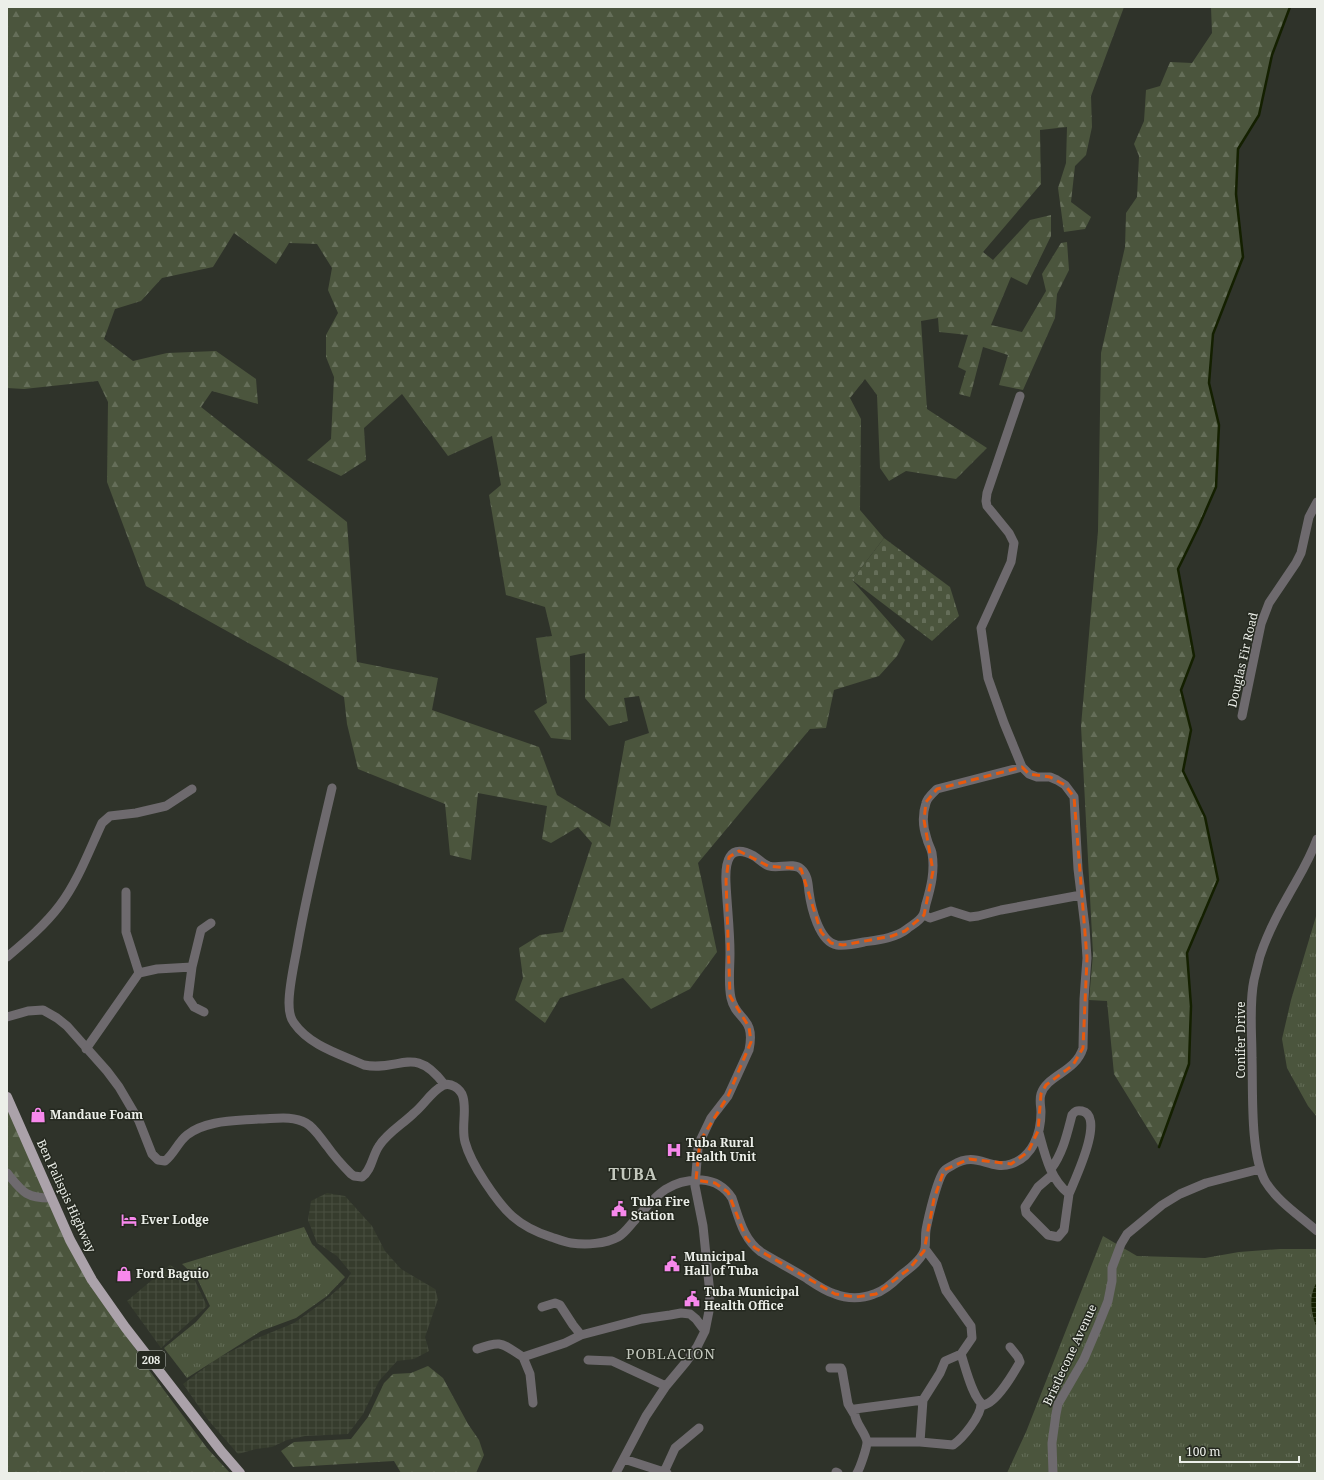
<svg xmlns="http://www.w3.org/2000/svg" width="1324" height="1480" font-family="'Noto Serif',serif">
<defs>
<pattern id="industrial-grid" width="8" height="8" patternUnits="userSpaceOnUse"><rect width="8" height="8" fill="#363c2d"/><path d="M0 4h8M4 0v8" fill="none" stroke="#4a4f41"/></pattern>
<pattern id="grass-tufts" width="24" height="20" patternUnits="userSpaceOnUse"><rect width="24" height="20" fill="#4b553d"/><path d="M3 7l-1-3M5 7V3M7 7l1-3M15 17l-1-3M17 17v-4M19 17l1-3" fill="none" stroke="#656e59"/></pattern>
<pattern id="forest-firs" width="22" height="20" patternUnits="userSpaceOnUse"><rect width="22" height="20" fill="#4b553d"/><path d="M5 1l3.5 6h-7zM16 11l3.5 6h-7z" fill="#656e59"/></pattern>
<pattern id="cemetery-stones" width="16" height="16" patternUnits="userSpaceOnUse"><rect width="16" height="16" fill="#4b553d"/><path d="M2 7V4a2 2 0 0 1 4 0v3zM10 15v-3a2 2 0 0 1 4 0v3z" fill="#656e59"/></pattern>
<pattern id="water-rules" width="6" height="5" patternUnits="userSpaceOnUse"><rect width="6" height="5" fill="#142000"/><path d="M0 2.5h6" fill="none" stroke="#364125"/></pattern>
</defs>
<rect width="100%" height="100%" fill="#2f332a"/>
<path fill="url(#industrial-grid)" d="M327 1193 345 1196 372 1226 385 1251 401 1269 435 1289 438 1299 425 1337 429 1351 414 1359 397 1361 379 1381 363 1414 348 1434 305 1436 287 1440 272 1447 256 1449 238 1454 209 1421 183 1384 216 1359 255 1339 294 1323 322 1303 344 1284 351 1273 337 1256 317 1243 308 1220 311 1201Z
M170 1265 195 1281 207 1306 161 1348 127 1301Z"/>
<path fill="url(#grass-tufts)" d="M1317 913V1117L1308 1106 1287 1068 1282 1039 1291 1000Z
M304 1227 312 1244 345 1277 327 1296 296 1318 261 1331 187 1378 164 1348 196 1322 210 1306 197 1278 182 1264Z
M1103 1236 1137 1256 1205 1258 1239 1252 1280 1249H1317V1473H1007L1026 1432Z"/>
<path fill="url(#forest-firs)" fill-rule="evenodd" d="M7 7H1124L1091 96 1092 127 1086 155 1075 166 1071 202 1091 217 1085 229 1064 232 1058 188 1066 163 1067 127 1040 130 1041 184 983 252 993 260 1030 220 1051 215V236L1027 285 1011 277 991 325 1022 332 1046 291 1042 274 1061 243 1067 242 1069 270 1057 294 1055 318 1023 390 999 385 1008 355 983 347 970 397 959 394 966 371 958 367 968 335 939 332 938 318 921 321 927 409 987 448 956 479 906 471 889 481 880 468 877 395 865 379 850 398 861 419 860 510 884 538 852 580 905 640 897 656 879 676 834 690 826 728 810 729 698 863 717 952 690 989 651 1009 623 978 560 998 545 1023 515 1000 523 978 519 948 540 935 563 932 592 843 578 827 551 843 542 839 547 806 478 793 471 860 450 855 445 804 358 769 347 724 344 697 306 675 146 586 107 482 108 402 98 381 24 389 7 388ZM234 233 276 264 289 243 317 244 332 268 328 290 338 313 326 335V357L334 377 331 439 307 460 341 476 366 460 364 428 402 394 448 456 492 436 501 485 489 495 506 595 545 607 552 636 536 638 547 703 534 711 551 738 571 740 570 656 585 653V698L609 726 628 721 624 698 639 696 649 733 625 741 610 827 557 795 539 747 432 710 438 678 357 662 347 522 201 407 212 391 258 404 256 379 216 351 167 353 133 361 104 339 115 309 141 301 162 278 213 267Z
M1211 7H1290L1272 55 1259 115 1238 149 1236 194 1243 257 1213 334 1209 383 1219 425 1216 487 1199 526 1178 569 1194 656 1181 690 1191 730 1183 771 1205 817 1218 880 1187 953 1191 1006 1189 1064 1159 1147 1114 1074 1107 1001 1089 1000 1093 954 1081 726 1098 531 1101 353 1125 247 1126 213 1137 197 1139 156 1134 144 1144 121 1146 90 1160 86 1170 62 1192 63 1212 33Z
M7 1106 68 1245 149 1370 207 1448 230 1473H7Z
M428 1366 443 1378 468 1424 479 1440 484 1455 476 1473H401L394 1461 293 1467 281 1451 294 1442 351 1439 368 1417 384 1383 393 1374 411 1373Z"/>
<path fill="url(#cemetery-stones)" d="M884 538 950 587 959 616 932 641 852 580Z"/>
<path fill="url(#water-rules)" d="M1317 1282V1328C1311 1314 1308 1296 1317 1282Z"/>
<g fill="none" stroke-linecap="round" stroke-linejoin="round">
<path stroke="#142000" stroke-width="2.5" d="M1159 1147 1189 1064 1191 1006 1187 953 1218 880 1205 817 1183 771 1191 730 1181 690 1194 656 1178 569 1199 526 1216 487 1219 425 1209 383 1213 334 1243 257 1236 194 1238 149 1259 115 1272 55 1290 7"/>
<path stroke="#6e6a6e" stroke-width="9" d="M1242 716 1261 624 1269 603 1296 563 1301 553 1309 517 1317 502
M332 788C320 840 307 891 298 943 295 961 289 985 289 1003 289 1010 290 1018 294 1023 310 1046 340 1054 364 1065 400 1072 414 1044 444 1084
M1317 839C1309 861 1299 876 1288 896 1277 915 1267 935 1260 956 1258 964 1256 972 1254 980 1249 1005 1252 1033 1252 1058 1253 1091 1250 1153 1265 1181 1277 1201 1300 1216 1317 1231
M126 892V932L139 973
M924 915 930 918 951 911 970 917 978 916 1001 910 1081 895
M7 957C26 941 45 925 60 905 78 881 89 851 102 823L110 816 136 813 166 806 192 789
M204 1012 194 1007 188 998 192 967 201 930 211 923
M7 1017 28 1011 43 1010 57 1018 67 1026 107 1071 119 1087 139 1121 152 1154 158 1160 165 1161C174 1154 178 1142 187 1135 206 1120 235 1121 258 1119 274 1119 292 1115 306 1123 315 1128 321 1139 327 1146 334 1156 342 1165 351 1174L354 1176 362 1177C372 1170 372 1156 379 1146 387 1133 403 1124 414 1113 424 1105 431 1092 442 1086 450 1081 461 1089 463 1097 467 1112 461 1127 465 1142 469 1157 477 1170 485 1182 504 1211 517 1226 551 1237 557 1239 564 1242 571 1243 586 1245 605 1244 618 1237 625 1233 630 1225 635 1220 655 1197 668 1179 702 1180 715 1181 725 1187 732 1198 739 1218 743 1239 761 1252 776 1261 791 1269 806 1278 815 1284 825 1291 835 1294 847 1299 862 1299 874 1294 884 1291 894 1282 901 1275 909 1269 923 1259 925 1248 926 1242 925 1236 926 1230 928 1219 938 1175 945 1170 947 1168 950 1167 953 1165 977 1150 989 1171 1011 1164 1033 1157 1041 1133 1041 1112 1041 1107 1039 1100 1041 1094 1047 1075 1076 1072 1083 1048L1084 999 1087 958 1085 927 1078 869 1074 797 1065 785 1057 780 1050 777H1037L1029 774 1022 767 1004 723 988 678 981 628 1011 562 1014 543 1009 533 987 506 986 501 987 493 1020 396
M86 1049 139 973 157 969 192 967
M1039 1133C1045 1155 1050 1179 1069 1194L1064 1230 1058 1237 1048 1235 1026 1213 1025 1207 1038 1187 1052 1175
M1051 1169C1063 1153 1067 1134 1072 1115 1075 1111 1077 1110 1082 1111 1106 1116 1074 1181 1069 1194
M7 1173C22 1191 25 1198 50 1198
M542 1307 555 1303 560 1305 573 1325 581 1335
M477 1349C502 1340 501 1343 523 1357L565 1343 581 1335 642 1319 670 1315 681 1313 690 1314 696 1319 705 1331
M961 1354C965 1366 973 1400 984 1405 997 1402 1013 1374 1020 1362L1018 1357 1010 1347
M523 1357 530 1374 533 1403
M588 1360 612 1361 666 1386
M830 1368H841L842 1370 848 1404 854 1414
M867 1442H920L953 1445C963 1438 981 1416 981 1404
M920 1442 923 1400
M624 1459 667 1473
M664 1472 675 1448 699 1428
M836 1472 838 1473
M616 1473 646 1416 666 1386 686 1362 697 1347 705 1331 709 1311 710 1294 703 1226 695 1186 698 1148 700 1141 711 1118 728 1096 749 1050C756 1016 736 1021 731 998 728 985 730 967 730 953 730 930 727 906 726 883 725 863 728 842 754 856 759 859 763 864 769 866 779 869 793 862 801 869 808 875 808 884 809 892 811 907 819 942 837 945 846 946 855 944 864 942 877 940 896 938 907 929 912 925 920 921 923 915 925 912 925 907 926 904 931 887 935 871 932 853 931 848 928 844 927 839 923 828 922 815 926 803 927 798 933 793 937 789L1022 767
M857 1473C860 1468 867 1448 867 1442 866 1432 852 1421 855 1409L923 1400 940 1373 945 1361 961 1354 972 1338 971 1326 946 1291 937 1265 925 1249
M1053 1473 1052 1443 1056 1414 1058 1404 1084 1359 1098 1326 1108 1301 1112 1281V1268L1121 1244 1127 1234 1162 1205 1180 1194 1206 1183 1260 1169"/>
<path stroke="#aba2aa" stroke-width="10" d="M7 1097 70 1240 92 1280 125 1327 221 1451 240 1473"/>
</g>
<path fill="none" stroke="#e8590c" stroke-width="3" stroke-dasharray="8 5" stroke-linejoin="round" d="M1022 767 1029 774 1050 777 1065 785 1074 797 1087 958 1083 1048 1073 1065 1046 1085 1041 1094 1038 1131 1028 1152 1011 1164 969 1159 944 1170 934 1199 924 1251 909 1269 876 1294 856 1297 835 1294 755 1248 746 1238 728 1192 715 1183 696 1180 700 1141 728 1096 751 1042 749 1027 730 996 726 880 729 857 739 851 768 866 801 869 821 932 831 943 843 945 892 936 905 931 924 915 933 871 924 820 926 802 937 789Z"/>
<defs>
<symbol id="shop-bare" viewBox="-9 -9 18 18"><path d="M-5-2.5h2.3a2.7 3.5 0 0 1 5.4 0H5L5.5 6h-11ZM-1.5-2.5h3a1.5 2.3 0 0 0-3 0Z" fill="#f788ec" stroke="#252920" stroke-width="2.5" paint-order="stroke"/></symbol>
<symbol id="hospital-bare" viewBox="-9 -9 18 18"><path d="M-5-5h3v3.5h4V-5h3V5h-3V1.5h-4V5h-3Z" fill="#f788ec" stroke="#252920" stroke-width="2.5" paint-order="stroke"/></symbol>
<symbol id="civic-bare" viewBox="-9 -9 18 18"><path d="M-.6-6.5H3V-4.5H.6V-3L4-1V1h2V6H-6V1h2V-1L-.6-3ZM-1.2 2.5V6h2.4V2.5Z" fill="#f788ec" stroke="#252920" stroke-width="2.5" paint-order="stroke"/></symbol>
<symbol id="hotel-bare" viewBox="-9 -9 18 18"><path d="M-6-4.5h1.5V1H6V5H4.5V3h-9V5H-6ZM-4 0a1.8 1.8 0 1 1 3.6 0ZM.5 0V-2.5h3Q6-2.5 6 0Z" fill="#f788ec" stroke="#252920" stroke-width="2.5" paint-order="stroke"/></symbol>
</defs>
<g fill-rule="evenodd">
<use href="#shop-bare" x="27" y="1104" width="22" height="22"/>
<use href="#hospital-bare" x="663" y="1139" width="22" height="22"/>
<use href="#civic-bare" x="608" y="1198" width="22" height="22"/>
<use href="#hotel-bare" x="118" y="1209" width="22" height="22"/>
<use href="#civic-bare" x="661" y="1253" width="22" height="22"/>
<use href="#shop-bare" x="113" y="1263" width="22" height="22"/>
<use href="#civic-bare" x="681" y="1288" width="22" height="22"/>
</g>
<g text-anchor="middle" stroke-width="3" stroke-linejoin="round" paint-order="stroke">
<rect fill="#252920" stroke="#b0b4ad" stroke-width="1" x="137" y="1351" width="28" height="18" rx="3"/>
<g font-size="11" font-weight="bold" fill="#ecefe9">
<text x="151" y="1364">208</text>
</g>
<g font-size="12" fill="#ecefe9" stroke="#252920">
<text transform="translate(1243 660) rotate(-77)" y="4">Douglas Fir Road</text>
<text transform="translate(1241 1040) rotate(-90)" y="4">Conifer Drive</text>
<text transform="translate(66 1196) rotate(65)" y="4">Ben Palispis Highway</text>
<text transform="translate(1070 1355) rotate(-65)" y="4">Bristlecone Avenue</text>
</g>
<g font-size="12" font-weight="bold" fill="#ecefe9" stroke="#252920" text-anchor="start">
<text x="50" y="1119">Mandaue Foam</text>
<text x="686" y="1147">Tuba Rural<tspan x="686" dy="14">Health Unit</tspan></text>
<text x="631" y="1206">Tuba Fire<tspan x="631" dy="14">Station</tspan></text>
<text x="141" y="1224">Ever Lodge</text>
<text x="684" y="1261">Municipal<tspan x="684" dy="14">Hall of Tuba</tspan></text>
<text x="136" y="1278">Ford Baguio</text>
<text x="704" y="1296">Tuba Municipal<tspan x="704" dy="14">Health Office</tspan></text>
</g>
<g font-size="14" letter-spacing="1" fill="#c4c9be" stroke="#252920">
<text x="671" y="1359">POBLACION</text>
</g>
<g font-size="16" font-weight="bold" letter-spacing="1" fill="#c4c9be" stroke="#252920">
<text x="633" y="1180">TUBA</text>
</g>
</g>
<rect width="1324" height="1480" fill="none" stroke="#ecefe9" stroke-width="16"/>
<path d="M1180 1456v6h119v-6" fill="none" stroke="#ecefe9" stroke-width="2"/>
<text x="1186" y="1456" font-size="12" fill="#ecefe9" stroke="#252920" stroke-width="3" paint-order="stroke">100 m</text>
</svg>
